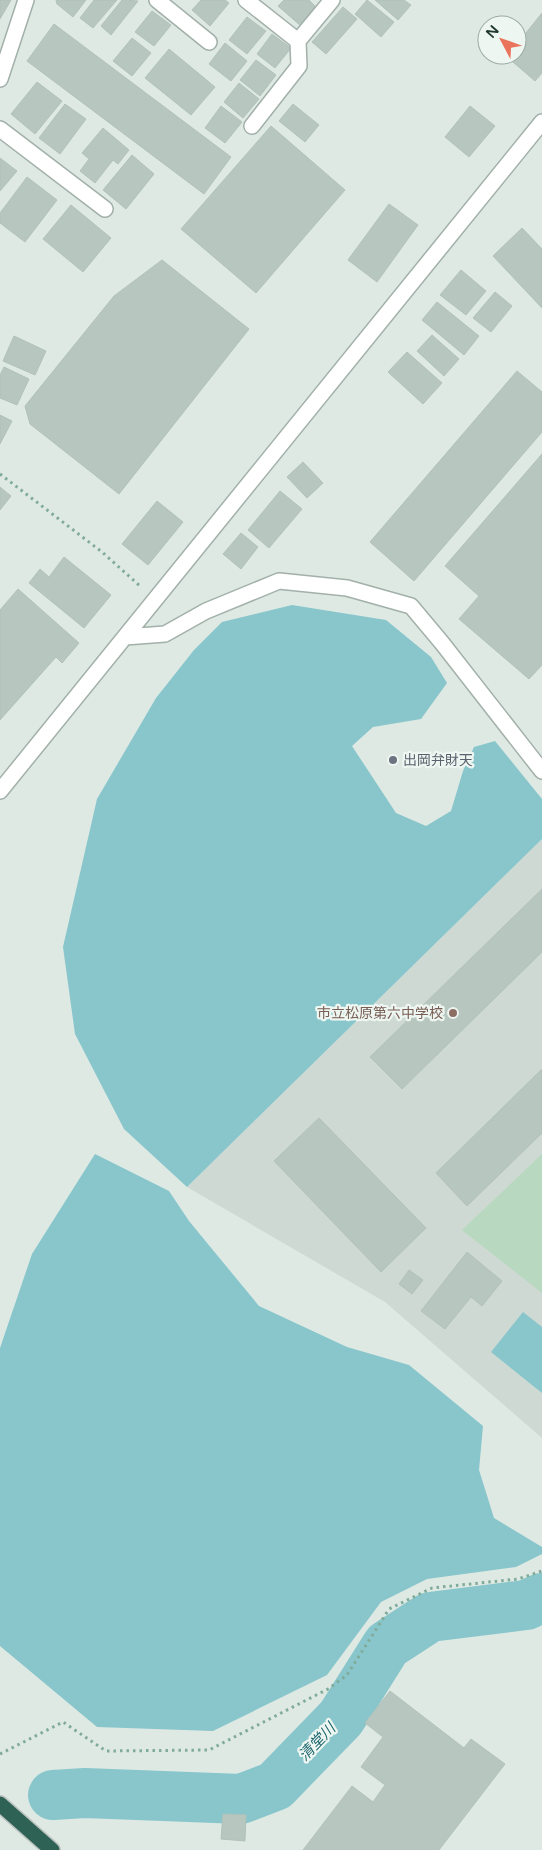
<svg xmlns="http://www.w3.org/2000/svg" width="542" height="1850" font-family="'Varela Round','Noto Sans JP',sans-serif">
<rect width="100%" height="100%" fill="#dee9e3"/>
<path fill="#cdd9d2" d="M542 839V1438L385 1302 187 1187Z"/>
<path fill="#b8d9bf" d="M542 1154V1293L462 1230Z"/>
<path fill="#88c6cc" d="M292 605 386 620 431 657 447 683 421 719 373 727 352 746 396 813 426 826 451 811 463 771 474 747 495 741 542 799V839L187 1187 124 1129 75 1034 63 947 97 799 156 698 194 650 222 622Z
M95 1154 169 1191 189 1221 259 1306 347 1347 409 1365 483 1426 479 1470 494 1518 542 1547V1554L516 1567 427 1579 381 1602 327 1675 213 1731 97 1727 0 1646V1348L32 1254Z
M523 1312 542 1327V1393L491 1352Z"/>
<g fill="none" stroke-linecap="round" stroke-linejoin="round">
<path stroke="#88c6cc" stroke-width="50" d="M53 1795 85 1793 241 1799 275 1786 341 1718 387 1645 430 1617 526 1605 542 1598"/>
</g>
<path fill="#b7c6bf" stroke="#b1c2ba" d="M0 0H11L0 19Z
M56 0H86L73 17 57 4Z
M94 0H117L93 28 80 18Z
M122 0 138 1 111 35 101 26Z
M201 0H225L229 3 210 26 192 10Z
M284 0H309L317 8 301 26 278 6Z
M367 0 394 22 381 37 355 14Z
M375 0H404L411 5 398 20Z
M343 7 357 19 326 54 312 42Z
M152 11 171 25 154 46 135 32Z
M542 13V73L535 81 506 56 507 55H517V44Z
M247 17 266 31 247 54 229 40Z
M54 24 231 157 204 194 27 61Z
M272 34 291 48 275 68 257 54Z
M132 38 151 53 132 76 113 61Z
M225 43 247 61 231 81 209 64Z
M169 49 215 87 191 115 145 78Z
M256 60 276 75 260 96 240 80Z
M37 82 62 101 35 134 11 114Z
M239 83 259 99 243 118 224 102Z
M65 104 86 119 60 154 39 138Z
M293 104 319 125 305 142 279 121Z
M221 106 242 122 225 143 205 128Z
M470 106 495 126 469 157 445 137Z
M271 126 345 190 256 293 181 229Z
M103 128 129 150 118 164 113 160 95 183 80 171 89 159 82 153Z
M132 155 154 174 126 209 103 190Z
M0 158 17 171 0 191Z
M27 177 57 200 25 242 0 223V213Z
M389 204 418 225 377 282 348 260Z
M71 205 111 238 83 272 43 239Z
M522 228 542 249V308L493 256Z
M162 260 249 329 119 494 30 424 25 406 114 296Z
M461 270 486 291 466 315 440 295Z
M495 292 512 306 491 332 473 318Z
M437 302 479 336 464 355 422 320Z
M432 335 459 359 444 376 417 351Z
M14 336 46 351 35 375 3 361Z
M407 352 442 383 423 404 388 372Z
M4 367 29 379 17 405 0 398V375Z
M517 371 542 392V432L414 581 370 542Z
M0 415 12 421 0 444Z
M542 454V665L529 679 459 619 479 596 445 566Z
M303 462 323 483 307 498 287 477Z
M0 487 11 496 0 510Z
M280 491 302 509 269 548 248 530Z
M157 501 183 522 148 565 122 544Z
M241 533 258 547 241 569 223 554Z
M64 557 111 595 84 628 29 583 40 569 49 577Z
M18 589 79 643 62 663 56 657 0 720V610Z
M542 889V952L402 1089 370 1057Z
M542 1069V1133L467 1206 436 1173Z
M319 1118 426 1228 381 1272 274 1161Z
M467 1252 502 1281 482 1306 471 1297 445 1329 421 1311Z
M409 1270 423 1280 412 1294 399 1284Z
M390 1691 464 1748 471 1739 505 1764 439 1850H303L352 1786 373 1802 385 1785 361 1767 383 1737 365 1723Z
M223 1814 246 1815 245 1841 221 1839Z"/>
<g fill="none" stroke-linecap="round" stroke-linejoin="round">
<defs>
<path id="minor" d="M157 0 209 42
M246 0 298 41 299 66 252 126
M298 41 332 0
M0 79 26 0
M0 129 105 209
M125 637 165 634 206 611 279 581 347 588 411 606 442 643 542 771
M0 791 542 122"/>
<path id="highway" d="M0 1804 52 1850"/>
</defs>
<use href="#minor" stroke="#a2b0aa" stroke-width="18"/>
<use href="#highway" stroke="#bcc3c1" stroke-width="18"/>
<path stroke="#80ab9b" stroke-width="3" stroke-dasharray="2.5 4" stroke-linecap="butt" d="M0 474 102 552 140 586
M0 1754 63 1722 106 1751 209 1750 328 1689 347 1675 389 1609 432 1588 518 1579 542 1571"/>
<use href="#minor" stroke="#fff" stroke-width="15"/>
<use href="#highway" stroke="#2e6254" stroke-width="15"/>
</g>
<circle fill="#6b7280" stroke="#eef6f2" stroke-width="2" cx="393" cy="760" r="5"/>
<circle fill="#8d6e63" stroke="#eef6f2" stroke-width="2" cx="453" cy="1013" r="5"/>
<g text-anchor="middle" stroke-width="4.5" stroke-linejoin="round" paint-order="stroke">
<g font-size="14" fill="#5b616d" stroke="#eef6f2" text-anchor="start">
<text x="403" y="765">出岡弁財天</text>
</g>
<g font-size="14" fill="#785e54" stroke="#eef6f2" text-anchor="end">
<text x="443" y="1018">市立松原第六中学校</text>
</g>
<g font-size="15" font-style="italic" fill="#1f6870" stroke="#eef6f2">
<text transform="translate(317 1742) rotate(-46)" y="5">清堂川</text>
</g>
</g>
<g transform="translate(502 40) rotate(311)"><circle r="24" fill="#eef6f2" stroke="#9caaa4"/>
<path d="M0-4L9 19L0 12L-9 19Z" fill="#ea745b"/>
<text y="-8" font-size="14" font-weight="bold" text-anchor="middle" fill="#213830">N</text>
</g>
</svg>
